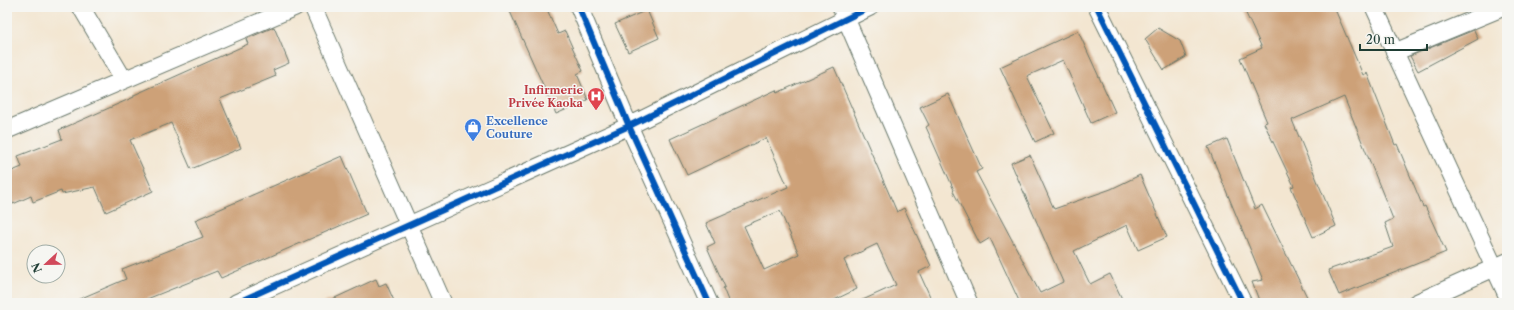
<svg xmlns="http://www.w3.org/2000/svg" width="1514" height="310" font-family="'Libre Caslon Text',serif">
<rect width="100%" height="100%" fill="#f6f6f2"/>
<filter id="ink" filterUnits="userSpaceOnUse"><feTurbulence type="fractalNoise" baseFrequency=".025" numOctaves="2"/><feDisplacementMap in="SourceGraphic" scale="8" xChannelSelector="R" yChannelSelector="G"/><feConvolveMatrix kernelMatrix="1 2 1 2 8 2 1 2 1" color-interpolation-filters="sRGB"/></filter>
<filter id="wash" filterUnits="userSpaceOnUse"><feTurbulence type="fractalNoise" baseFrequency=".012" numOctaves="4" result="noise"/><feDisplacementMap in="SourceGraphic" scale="16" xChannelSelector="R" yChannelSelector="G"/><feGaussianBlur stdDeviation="0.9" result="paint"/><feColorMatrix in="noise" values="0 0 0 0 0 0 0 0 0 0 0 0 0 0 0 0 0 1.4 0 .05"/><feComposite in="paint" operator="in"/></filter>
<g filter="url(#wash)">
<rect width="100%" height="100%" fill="#f3e6d1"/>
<g id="blocks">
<path fill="#cda178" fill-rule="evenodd" d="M508 7H546L558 34 565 31 583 71 577 74 588 100 556 114Z
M1243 7H1334L1363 75 1367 73 1395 145 1397 144 1423 207 1425 206 1446 252 1339 295 1328 270 1393 247 1385 223 1393 219 1344 97 1292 120 1336 226 1313 237 1291 187 1294 186 1264 123 1267 122 1240 58 1262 48Z
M647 10 659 38 628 52 615 24Z
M274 27 289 63 273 70 276 76 220 99 241 148 191 169 171 123 130 140 153 191 106 212 95 187 62 194 61 191 33 202 31 196 13 204 7 190V173L22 167 18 156 62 139 59 130 134 97V95L248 44 246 39Z
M1158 28 1180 41 1186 57 1164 70 1145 39Z
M1474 30 1478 39 1418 71 1410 56Z
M1078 31 1115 112 1091 123 1063 60 1027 76 1054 133 1035 142 1000 67Z
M834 67 897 212 904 208 931 266 919 272 933 303H856L896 285 877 244 844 260 857 289 828 303H729L723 288 725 287 707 247 715 243 706 223 788 187 766 138 687 175 670 139 776 90 777 93ZM780 211 799 254 764 270 744 226Z
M948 94 982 169 976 172 1040 293 1063 282 1011 163 1030 155 1054 209 1111 189 1140 175 1167 237 1138 250 1127 225 1074 251 1090 284 1110 274 1124 303H1020L990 238 980 244 953 191 954 190 926 127 929 125 920 107Z
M1227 139 1255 209 1262 205 1310 303H1260L1252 282 1263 280 1208 147Z
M342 156 367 214 221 278 217 271 137 303H70L126 279 122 269 203 237 195 220Z
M376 279 379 286 386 283 395 303H324Z"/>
</g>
</g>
<g filter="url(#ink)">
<use href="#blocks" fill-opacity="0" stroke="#69786b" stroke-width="1"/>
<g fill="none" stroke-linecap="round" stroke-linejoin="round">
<defs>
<path id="minor" d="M81 7 124 80
M313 7 443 303
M579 7 629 126 709 303
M841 7 969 303
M1097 7 1243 303
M1374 7 1507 295
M1395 52 1504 7
M7 130 295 7
M236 303 629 126 870 7
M1416 303 1507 262"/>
</defs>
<use href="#minor" stroke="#69786b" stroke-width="19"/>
<use href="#minor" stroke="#fff" stroke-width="17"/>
<defs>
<path id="cycleway" d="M579 7 629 126 709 303
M1097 7 1243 303
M236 303 629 126 870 7"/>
</defs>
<use href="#cycleway" stroke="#f6f6f2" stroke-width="8"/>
<use href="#cycleway" stroke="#0057b8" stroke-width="6"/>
</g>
</g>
<defs>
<symbol id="hospital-pin" viewBox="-11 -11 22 30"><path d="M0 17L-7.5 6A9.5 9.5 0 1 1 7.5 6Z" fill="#e0444e" stroke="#f6f6f2"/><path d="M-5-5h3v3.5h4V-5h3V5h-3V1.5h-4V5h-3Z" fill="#fff"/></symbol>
<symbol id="shop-pin" viewBox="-11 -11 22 30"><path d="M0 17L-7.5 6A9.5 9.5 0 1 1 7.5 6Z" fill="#3f7fe0" stroke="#f6f6f2"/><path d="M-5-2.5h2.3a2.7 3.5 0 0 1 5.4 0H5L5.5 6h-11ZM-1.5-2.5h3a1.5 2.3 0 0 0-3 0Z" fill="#fff"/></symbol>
</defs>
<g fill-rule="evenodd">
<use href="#hospital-pin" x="586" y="86" width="20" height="27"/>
<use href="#shop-pin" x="463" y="117" width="20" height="27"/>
</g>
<g text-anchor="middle" stroke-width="3" stroke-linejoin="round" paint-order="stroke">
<g font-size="11" font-weight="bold" fill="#be3a42" stroke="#f6f6f2" text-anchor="end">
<text x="583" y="94">Infirmerie<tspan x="583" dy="13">Privée Kaoka</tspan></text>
</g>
<g font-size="11" font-weight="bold" fill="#366cbe" stroke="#f6f6f2" text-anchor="start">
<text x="486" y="125">Excellence<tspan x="486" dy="13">Couture</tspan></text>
</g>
</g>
<rect width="1514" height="310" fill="none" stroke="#f6f6f2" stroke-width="24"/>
<g transform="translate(46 264) rotate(248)"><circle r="19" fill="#f6f6f2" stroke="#a0aca6"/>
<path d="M0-3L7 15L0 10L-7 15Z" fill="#d1495b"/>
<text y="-6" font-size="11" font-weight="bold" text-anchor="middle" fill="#1f3d34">N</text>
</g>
<path d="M1360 44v6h67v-6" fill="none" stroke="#1f3d34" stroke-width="2"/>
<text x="1366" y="44" font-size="12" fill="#1f3d34" stroke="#f6f6f2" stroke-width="3" paint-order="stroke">20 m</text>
</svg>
